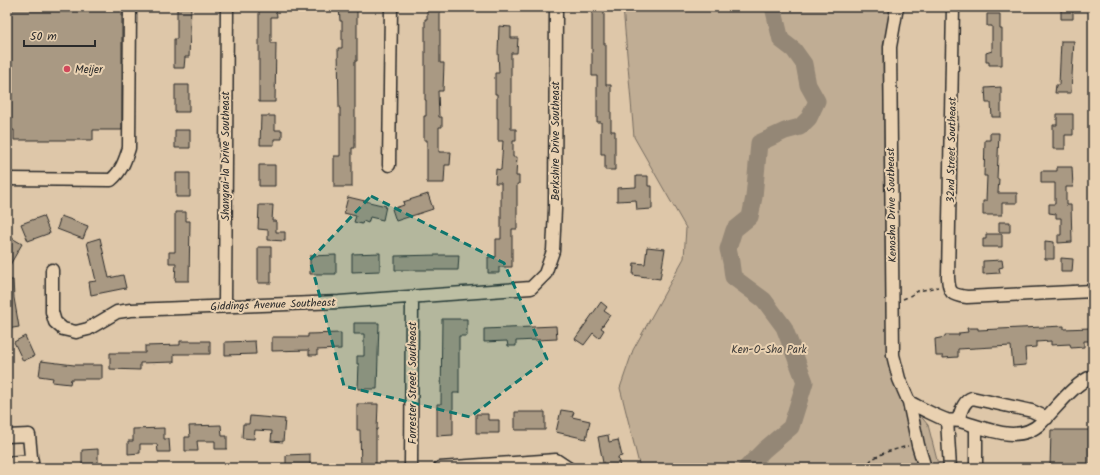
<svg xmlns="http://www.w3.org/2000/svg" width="1100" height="475" font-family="Kalam,sans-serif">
<rect width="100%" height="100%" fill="#dec7a9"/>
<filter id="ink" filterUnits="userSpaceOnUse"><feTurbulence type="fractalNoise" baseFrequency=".025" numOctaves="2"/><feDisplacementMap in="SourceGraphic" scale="8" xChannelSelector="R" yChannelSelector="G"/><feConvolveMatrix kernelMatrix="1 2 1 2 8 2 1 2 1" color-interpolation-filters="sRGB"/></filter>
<g filter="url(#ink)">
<path fill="#c0ad94" stroke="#766c60" d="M623 7H891L883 55 886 302 889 367 904 396 928 425 939 468H640L620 388 633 350 684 258 686 228 634 137Z"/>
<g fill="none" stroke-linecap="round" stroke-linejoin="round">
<path stroke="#948776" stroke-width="17" d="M746 468 764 450 791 427 805 382 784 327 764 300 733 277 731 262 728 249 734 230 750 217 754 197 759 143 785 131 800 127 809 118 817 101 808 85 804 64 794 50 781 40 773 7"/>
</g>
<path fill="#a99983" stroke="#2b2b2b" d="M7 7H122V130H93V140H14V130H7Z
M177 7H191L189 57H185L184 68H174V39H177Z
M259 7H276L277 17H271V43H276L275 102H259Z
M339 7H357V61H355V148H352V187H334V156H340V108H339L338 48H342V21H340Z
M427 7H440V63H444L443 91H438L439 117H442V127H439V152H451L450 165H445L444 183H427V140H424V116H426V100H425V19H427Z
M592 7H604V44H606V85H611V131H615V170H605V154H601V122H597V76H592Z
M1061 7H1073V19H1061Z
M987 14H1000V29H1002V65H989V62H986V53L992 51V26H987Z
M499 26 511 27V38H518L517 53H511V129H516V141H513V157H517L516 176H519V184H517V229H512V267H499V273H488V257H496V239H501V183H495L496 169 501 170 503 141H498V118H497V94H495V73H499L498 52Z
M1061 41H1074L1071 93H1055L1056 85H1059Z
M175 85H189V112H175Z
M1001 87V117H992L991 103H986L985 88Z
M1057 114H1073V135H1065V149H1053V125H1057Z
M261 116H275V130H282V139H274V145H260Z
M175 130H190V148H175Z
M990 133H999L997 179H999L998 193H1017V203H1002V215H983V201H986L987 176H984L985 140H990Z
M259 165H275V186H259Z
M1057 167H1072L1073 187H1066V205H1071L1072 242 1058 243V235H1061V218H1056V214L1049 213V204H1055V183H1041V171H1057Z
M176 173H190V197H176Z
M636 176H648V186H652V209L637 210 636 200 617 201V188L636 187Z
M428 194 433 209 396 221 392 209 404 205 403 202Z
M348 197 386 206 383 220 370 217 368 223 363 221 362 224 354 222 356 216 344 213Z
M259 205H273L272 221H276V232H285V241L268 240V230L258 229Z
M175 212H186V221H190L189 281H175L176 263H169V252H175Z
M43 216 50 233 28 241 21 224Z
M61 216 88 226 83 239 57 229Z
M999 222H1010V232H999Z
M986 234H1002V247H983V239H986Z
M10 237 22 244 7 270V243Z
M100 238 109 278 123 275 126 288 91 295 89 282 96 281 87 242Z
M1045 241 1054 242V259H1045Z
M258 247H271V283H258Z
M647 247 665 249 660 279 633 275 634 263 645 264Z
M380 253V271L352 272V254Z
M336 255V274H310V256Z
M438 255H459L458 270H395V256Z
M1061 258 1073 259 1072 272H1061Z
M1002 260 1003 267 999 268 1000 273 983 274V261Z
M7 280H13L14 298 19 327 7 329Z
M601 302 607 307 604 311 610 315 601 328 604 330 599 338 593 333 584 345 575 339Z
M442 319H467V336H459V393H453V435L437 436V404H441Z
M354 323H379L377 389H358L359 364H357V356H364V334H354Z
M556 326 557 339 516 341V346H508L507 341 484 342V329Z
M1064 326V329L1090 328V341H1084V347L1071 348 1070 344 1051 345V341L1036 342V347L1025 348 1026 365 1013 366 1011 346 958 349V357L943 358V356H936L935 339 945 337V335H959V333L968 332 967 328H978V330Z
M341 333V349L317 350V355H309V350L272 351V337H308V334Z
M25 336 34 356 23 361 14 342Z
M180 341H210V354H174V362L140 363V370L110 369V353H145V346L180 345Z
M255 341 256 354 225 355V342Z
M41 361 74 365H102V379H71L70 384 52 382 53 378 39 376Z
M357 404H378L377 430H376V468H361L360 430H357Z
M561 410 574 412 572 417 590 421 586 439 556 432Z
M515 412H545V430H515Z
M476 414H488V420H499V433H476Z
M250 416 285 419 283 442 271 441 272 431 255 430 254 439 242 438 243 424H249Z
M221 425 222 436H227V449H215V441H197L198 451H185V437H190L189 426Z
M164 428V439H169L170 452H158L157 444H140V453L128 454V441H133V429Z
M1051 430H1093V468H1050Z
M608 435 609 442 618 440 622 456 618 457 620 468H604L598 437Z
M98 449V468H82V450Z
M310 454V468H295V466H286V455Z"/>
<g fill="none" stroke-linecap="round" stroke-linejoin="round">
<defs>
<path id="minor" d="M897 7 890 47 893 355 899 379 909 402 918 445 925 468
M953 7 948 277C949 293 951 295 967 297L1093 291
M389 165 391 7
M7 179 111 180C121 172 125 161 129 148L130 7
M52 270V312L55 322 63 329 76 332 88 329 117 312 131 310 339 302 531 288 545 274 553 251 555 209 556 7
M225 306 227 7
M909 402C919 407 937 417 947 420 951 421 956 420 960 421 985 428 1018 445 1041 423 1056 409 1073 384 1093 376
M947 420 950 468
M958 420C961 412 963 401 972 398L1032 411 1047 418
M7 436 29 435 32 468
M7 463 32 461
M411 468 412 297
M440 468 556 460 568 468
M976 468V426"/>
</defs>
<use href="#minor" stroke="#2b2b2b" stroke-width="15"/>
<path stroke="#2b2b2b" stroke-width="1.5" stroke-dasharray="4 3" stroke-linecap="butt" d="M903 299 908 297 918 291 938 287
M865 468 872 459 886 452 908 446"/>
<use href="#minor" stroke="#e9d1b1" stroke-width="12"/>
</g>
</g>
<path fill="#0f766e" fill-opacity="0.2" stroke="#0f766e" stroke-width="3" stroke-dasharray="8 5" stroke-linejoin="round" d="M371 196 504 263 547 359 470 417 344 386 310 260Z"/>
<circle fill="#d1495b" stroke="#e9d1b1" stroke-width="1.5" cx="67" cy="69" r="4"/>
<g text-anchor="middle" stroke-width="4" stroke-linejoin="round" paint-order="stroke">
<g font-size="11" fill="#2b2b2b" stroke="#e9d1b1" text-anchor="start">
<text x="75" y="73">Meijer</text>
</g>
<g font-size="11" fill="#2b2b2b" stroke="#e9d1b1">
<text transform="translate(555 141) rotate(-90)" y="4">Berkshire Drive Southeast</text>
<text transform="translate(951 150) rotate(-89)" y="4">32nd Street Southeast</text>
<text transform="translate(225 156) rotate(-90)" y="4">Shangrai-la Drive Southeast</text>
<text transform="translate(891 205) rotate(-91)" y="4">Kenosha Drive Southeast</text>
<text transform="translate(273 304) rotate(-2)" y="4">Giddings Avenue Southeast</text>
<text transform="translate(412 383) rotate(-90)" y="4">Forrester Street Southeast</text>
</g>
<g font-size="11" fill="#413e3b" stroke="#e9d1b1">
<text x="769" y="353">Ken-O-Sha Park</text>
</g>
</g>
<rect width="1100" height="475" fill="none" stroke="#e9d1b1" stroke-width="24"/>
<rect x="12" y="12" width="1076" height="451" fill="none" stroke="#2b2b2b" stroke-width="1.5" filter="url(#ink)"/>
<path d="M24 40v6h71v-6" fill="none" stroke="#2b2b2b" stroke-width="2"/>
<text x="30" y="40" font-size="12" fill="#2b2b2b" stroke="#e9d1b1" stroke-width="3" paint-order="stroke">50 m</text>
</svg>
